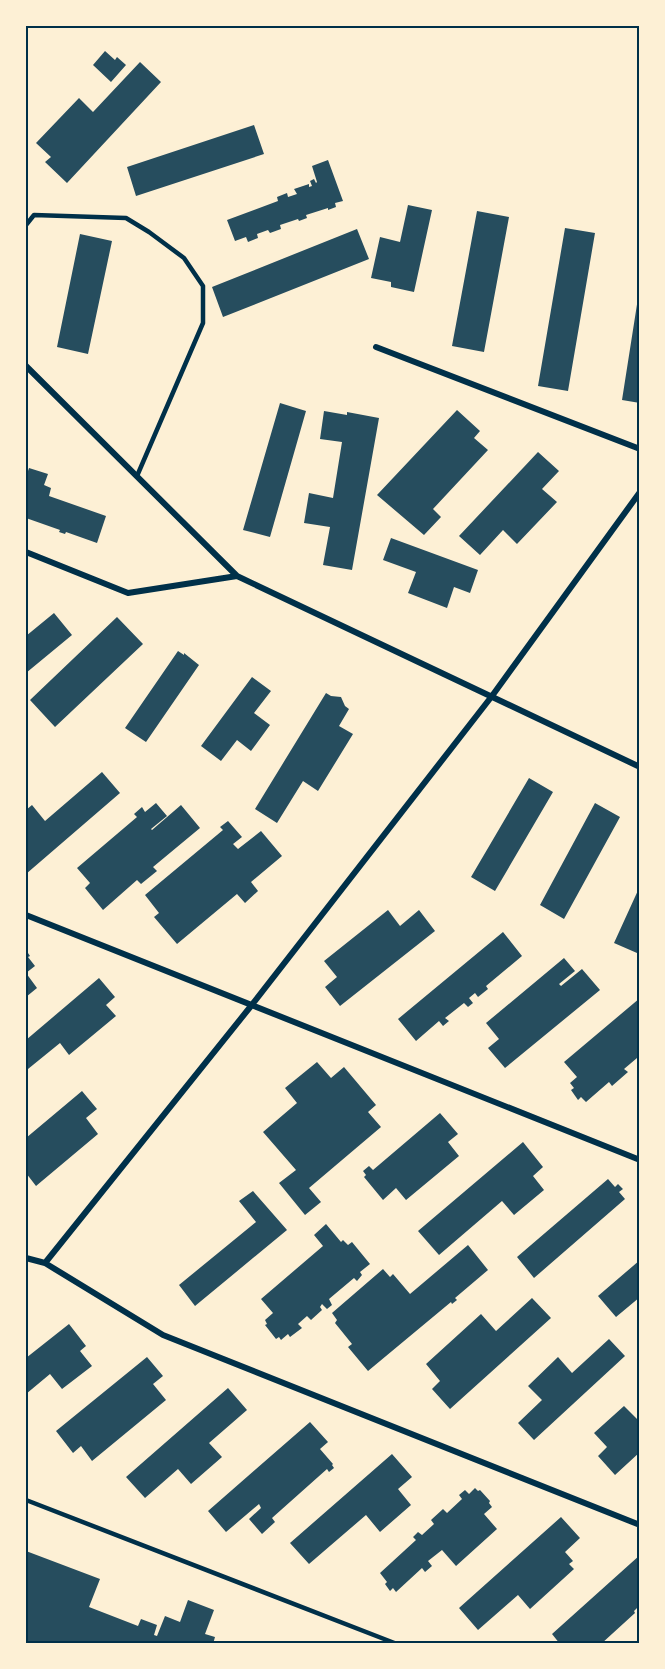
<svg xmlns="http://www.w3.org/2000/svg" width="665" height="1669" font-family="Roboto,sans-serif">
<rect width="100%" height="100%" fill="#fdf0d5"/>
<path fill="#264d5e" d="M105 51 115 60 117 57 126 65 111 82 93 65Z
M140 62 161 82 67 183 45 162 51 157 36 143 79 98 93 112Z
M254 125 264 154 136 196 127 167Z
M328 160 343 201 335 203 336 207 328 210V208L306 215 307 218 299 221 298 219 280 225 281 229 270 233 268 230 257 234 258 238 248 242 246 237 235 241 227 220 278 201 277 197 287 193 288 197 297 194 294 189 309 184V187L312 186 310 181 314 179 316 183 317 182 312 166Z
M408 205 432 210 414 292 391 287V282L371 278 380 237 400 242Z
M477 211 509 217 484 352 452 346Z
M565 228 595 233 568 391 538 386Z
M357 229 369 259 223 317 212 287Z
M80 234 112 241 88 354 57 347Z
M638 298H640V403L622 400Z
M280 403 306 411 270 537 243 530Z
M457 410 480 431 474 438 488 450 433 509 441 517 424 535 377 495Z
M324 411 347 415V412L379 418 352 570 323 565 330 527 304 523 309 493 333 498 342 442 320 439Z
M538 452 559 471 542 489 557 502 517 544 503 530 480 555 459 536Z
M29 468 48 474 44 485 51 488 49 496 106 516 97 543 66 532 65 534 59 532 60 530 26 518V477Z
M391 538 478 570 470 593 454 587 447 608 408 593 416 572 383 560Z
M54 613 72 635 26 673V636Z
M117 617 143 644 55 727 30 700Z
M178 651 184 655V653L199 665 146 742 125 728Z
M252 677 271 691 254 713 270 725 251 751 237 740 221 761 201 746Z
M326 693 331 696 341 697 345 706 349 709 339 726 353 734 318 791 303 781 277 823 255 809Z
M102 772 120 793 26 874V810L32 805 45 821Z
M529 778 553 792 495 891 471 877Z
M156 803 167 816 151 829 152 830 181 805 200 828 153 867 157 871 141 884 137 880 103 910 85 888 90 883 77 868 137 817 134 814 142 807 145 812Z
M595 803 620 817 564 919 540 905Z
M228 821 242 837 233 844 238 849 261 831 282 856 251 882 258 891 245 903 237 894 177 944 154 917 159 913 145 895 223 830 220 827Z
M640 886V946L637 953 614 943Z
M388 910 400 926 419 910 435 931 340 1006 325 987 337 977 324 961Z
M503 932 522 956 486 986 488 989 478 997 475 993 469 998 473 1003 468 1007 464 1003 445 1018 449 1021 443 1026 439 1021 416 1041 398 1019Z
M26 950 30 956 28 957 35 966 26 973Z
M564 958 575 971 559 984 561 986 582 969 600 990 505 1068 488 1048 499 1039 486 1023Z
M26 973 37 988 26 997Z
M99 978 115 997 106 1005 116 1016 69 1055 60 1043 28 1069 26 1066V1040Z
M640 998V1061L637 1058 624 1069 628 1072 612 1086 609 1082 586 1102 581 1097 578 1100 571 1090 574 1088 570 1083 577 1077 564 1062Z
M317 1062 331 1078 344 1067 376 1105 368 1112 381 1127 309 1188 321 1202 305 1215 279 1183 296 1170 263 1132 297 1103 285 1088Z
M82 1091 97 1109 86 1118 98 1134 36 1186 26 1173V1138Z
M440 1113 458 1134 448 1142 459 1156 406 1200 396 1188 383 1200 364 1177 366 1175 363 1171 369 1166 373 1170Z
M523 1142 543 1167 533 1176 544 1190 514 1215 502 1201 439 1255 418 1231Z
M608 1179 615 1187 618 1184 623 1189 619 1192 625 1199 534 1278 517 1257Z
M253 1191 287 1230 195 1306 179 1285 256 1222 239 1201Z
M326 1224 341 1242 343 1240 348 1245 352 1242 370 1264 360 1272 362 1275 357 1281 354 1278 329 1299 332 1305 327 1309 322 1304 320 1307 322 1310 311 1320 307 1316 298 1324 302 1328 290 1337 288 1334 281 1340 279 1337 276 1339 265 1325 267 1324 265 1320 273 1313 261 1299 323 1246 314 1235Z
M468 1245 488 1270 455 1298 457 1300 452 1304 451 1302 368 1371 348 1347 352 1344 335 1323 337 1320 332 1313 383 1269 390 1277 393 1274 410 1294Z
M640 1260V1297L616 1317 598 1296Z
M532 1298 551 1318 450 1409 432 1389 440 1381 426 1364 481 1314 496 1331Z
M69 1324 86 1346 80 1351 92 1366 62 1389 50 1374 26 1394V1358Z
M609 1339 625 1356 534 1440 518 1423 542 1400 528 1386 558 1357 572 1373Z
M147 1357 163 1376 153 1384 166 1400 92 1461 81 1446 73 1453 56 1431Z
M228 1388 247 1410 209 1443 222 1457 191 1484 178 1469 145 1498 126 1477Z
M624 1406 640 1422V1452L615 1475 598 1456 607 1447 594 1433Z
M310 1422 328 1442 320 1449 333 1464 332 1465 334 1468 329 1472 327 1469 272 1518 275 1522 262 1534 249 1519 261 1508 259 1504 226 1532 208 1511Z
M392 1454 412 1477 398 1489 411 1505 380 1532 366 1515 309 1564 290 1543Z
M475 1488 478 1491 480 1490 490 1501 489 1503 492 1507 484 1514 497 1529 456 1566 442 1550 428 1561 432 1566 425 1572 422 1568 396 1592 393 1588 390 1591 385 1584 387 1582 380 1573 416 1540 413 1537 418 1532 422 1535 434 1524 431 1520 443 1509 447 1513 462 1499 459 1495 465 1490 469 1494Z
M561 1517 580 1538 565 1552 573 1561 569 1564 574 1569 530 1609 518 1595 478 1630 459 1608Z
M26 1551 100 1579 89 1607 138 1626 141 1619 157 1625 154 1635 157 1636 165 1616 180 1622 188 1600 214 1610 205 1634 215 1637 213 1644H26Z
M640 1555V1605L634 1611 635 1613 601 1644H560L552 1634Z"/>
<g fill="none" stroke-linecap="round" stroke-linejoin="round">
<path stroke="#003049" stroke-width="4.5" d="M26 225 34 215 126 218 149 232 184 258 203 286V323L137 476
M26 1500 397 1644"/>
<path stroke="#003049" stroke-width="6" d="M376 347 640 449
M26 366 237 576 640 767
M26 552 128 593 237 576
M26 915 640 1160
M26 1258 45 1263 163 1335 640 1525
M45 1263 251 1006 492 696 640 492"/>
</g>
<rect width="665" height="1669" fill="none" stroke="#fdf0d5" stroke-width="54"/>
<rect x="27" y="27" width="611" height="1615" fill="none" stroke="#003049" stroke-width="2"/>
</svg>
